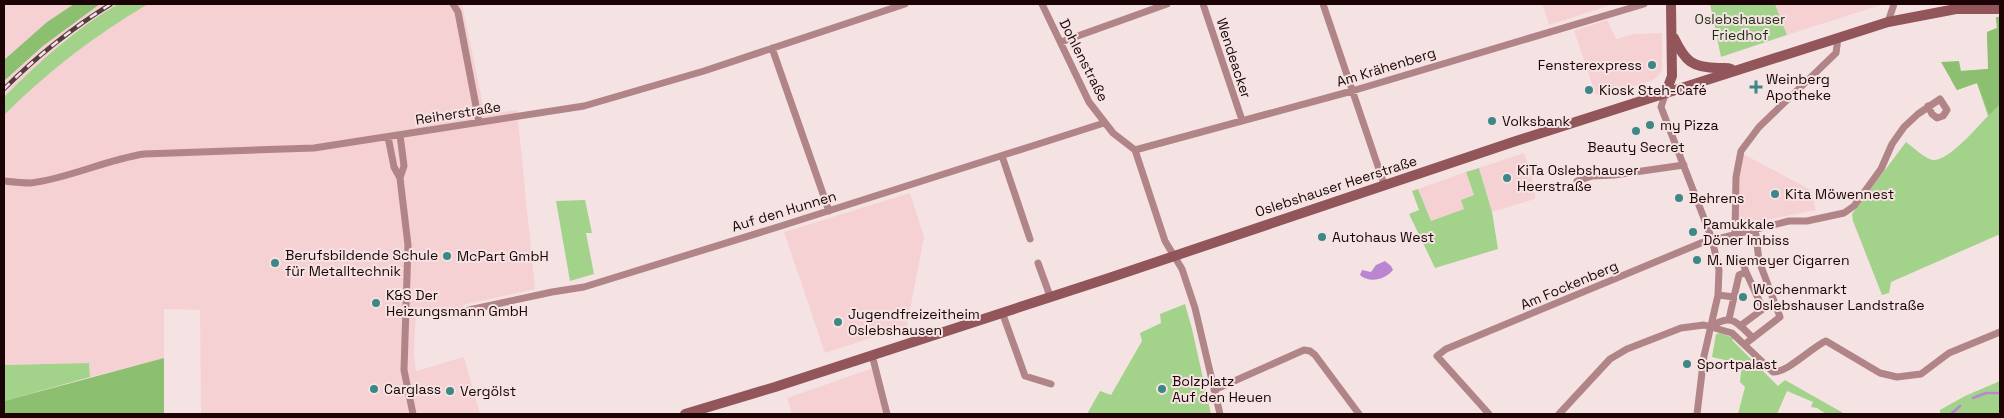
<svg xmlns="http://www.w3.org/2000/svg" width="2004" height="418" font-family="'Space Grotesk',sans-serif">
<rect width="100%" height="100%" fill="#f5e3e4"/>
<path fill="#f6d1d3" d="M4 4H74L47 22 4 60Z
M100 4H118L66 39 4 97V81L43 46Z
M148 4H462L485 114 517 110 535 289 463 305 465 317 452 319 450 312 416 311 414 353 416 371 464 357 480 414H201L200 310 164 309V358L90 377 89 363 4 365V115L27 91 63 62 108 27Z
M1542 4H1614L1549 25Z
M1775 4H1884L1787 35Z
M1607 20 1616 39 1634 34 1662 33V70L1657 77 1651 81 1603 96 1596 95 1574 31Z
M1524 153 1535 188V199L1492 212 1479 168Z
M1743 154 1811 190 1816 210 1737 226 1739 180Z
M1466 172 1474 195 1464 209 1431 221 1418 189Z
M910 193 924 237 907 326 825 353 784 232Z
M876 367 888 414H792L787 398Z"/>
<path fill="#a3d28b" d="M118 4H148C95 35 47 72 4 115V97C39 62 75 29 118 4Z
M1710 4H1775L1787 35 1721 57Z
M1996 17H2000V237L1998 235 1891 282 1889 293 1882 295 1853 221 1852 214 1906 142C1914 148 1924 158 1933 160 1949 161 1977 127 1988 116L1977 83 1957 90 1951 80 1961 71 1989 69 1987 32 1997 28Z
M1479 168 1492 212 1498 249 1435 268 1410 216 1409 214 1419 210 1412 191 1418 189 1431 221 1464 209 1461 200 1474 195 1466 172Z
M585 200 592 233H586L594 274 570 281 556 201Z
M1185 304 1192 329 1211 414H1087L1100 391 1111 395 1142 341 1140 333 1161 323 1160 314Z
M1720 333 1734 338 1732 340 1778 386 1785 380 1845 414H1826L1817 408 1811 407 1813 402 1787 391 1777 414H1738L1745 387 1740 382 1742 364 1712 357 1716 334Z
M89 363 90 377 4 401V365Z
M2000 381V414H1940V410L1965 396Z"/>
<path fill="#8cbf70" d="M74 4H100L43 46 4 81V60L47 22Z
M1996 17H2000V104L1989 115 1977 83 1957 90 1941 62 1959 61 1961 71 1988 69 1987 32 1997 28Z
M164 358V414H4V401Z"/>
<path fill="#ba86d1" d="M1385 261 1391 266 1393 270C1386 279 1370 284 1360 275L1362 270 1371 272 1376 265Z"/>
<g fill="none" stroke-linecap="round" stroke-linejoin="round">
<path stroke="#ba86d1" stroke-width="2.5" d="M1973 398 1986 393H2000
M1951 414 1960 406"/>
<path stroke="#b18587" stroke-width="7" d="M453 4 458 12 479 122
M1042 4 1089 102 1113 133 1135 150 1165 241 1182 269 1195 308 1220 414
M1203 4 1242 120
M1323 4 1384 184
M1888 22 1894 4
M1061 42 1167 4
M772 48 829 211
M1666 92 1661 107 1712 239 1719 270 1718 295 1704 356 1697 414
M388 137 394 167 400 178 408 245 404 370 413 414
M1135 150 1352 91 1644 4
M1002 156 1030 239
M400 178 404 166 400 135
M4 181C13 182 22 183 31 183 70 178 105 160 144 154L314 148 584 106 704 71 905 4
M1577 181 1592 176 1614 175 1684 165
M1735 233 1736 177 1741 151 1759 127 1836 53 1838 38
M1038 263 1050 296
M1718 295 1734 297
M469 310 552 292 584 287 781 226 1104 123
M1002 312 1025 376 1051 384
M1729 319 1739 275 1746 272 1744 266
M1740 326 1763 309 1746 272
M1710 327C1732 312 1737 323 1753 338
M1745 344 1780 317 1759 261 1756 235
M872 355 887 414
M1214 390 1304 350 1310 351 1315 355 1359 414
M1489 414 1437 356 1446 349 1701 243 1789 221H1807L1844 213 1854 206 1881 169 1892 144 1904 127 1918 114 1940 99 1947 110 1943 116 1937 118 1932 114 1928 106
M1559 414 1610 359 1627 349 1681 328 1704 325 1732 333 1773 372C1787 373 1812 347 1826 341L1880 373 1897 377 1921 374 1949 353 2000 332"/>
<path stroke="#925559" stroke-width="10" d="M1674 38C1685 61 1692 68 1719 68 1725 68 1729 67 1734 71
M1666 92 1672 76 1671 4
M685 414 775 387 1109 278 1513 142 1888 22 1956 9H2000"/>
<defs>
<path id="rail" d="M4 89C36 57 72 28 111 4"/>
</defs>
<use href="#rail" stroke="#533d3f" stroke-width="4.5"/>
<use href="#rail" stroke="#f5e3e4" stroke-width="2.5" stroke-dasharray="8" stroke-linecap="butt"/>
</g>
<g fill="#3e8787" stroke="#f5e3e4" stroke-width="2">
<circle cx="1652" cy="65" r="5"/>
<path d="M1753.5 79.5h5v5h5v5h-5v5h-5v-5h-5v-5h5z"/>
<circle cx="1589" cy="90" r="5"/>
<circle cx="1492" cy="121" r="5"/>
<circle cx="1650" cy="125" r="5"/>
<circle cx="1636" cy="131" r="5"/>
<circle cx="1507" cy="178" r="5"/>
<circle cx="1775" cy="194" r="5"/>
<circle cx="1679" cy="198" r="5"/>
<circle cx="1693" cy="232" r="5"/>
<circle cx="1322" cy="237" r="5"/>
<circle cx="447" cy="256" r="5"/>
<circle cx="1697" cy="260" r="5"/>
<circle cx="275" cy="263" r="5"/>
<circle cx="1743" cy="297" r="5"/>
<circle cx="376" cy="303" r="5"/>
<circle cx="838" cy="322" r="5"/>
<circle cx="1687" cy="364" r="5"/>
<circle cx="374" cy="389" r="5"/>
<circle cx="1162" cy="389" r="5"/>
<circle cx="450" cy="391" r="5"/>
</g>
<g text-anchor="middle" stroke-width="4" stroke-linejoin="round" paint-order="stroke">
<g font-size="14" fill="#1b300f" stroke="#f5e3e4">
<text x="1740" y="24">Oslebshauser<tspan x="1740" dy="16">Friedhof</tspan></text>
</g>
<g font-size="14" fill="#1c0406" stroke="#f5e3e4">
<text transform="translate(1234 58) rotate(72)" y="5">Wendeacker</text>
<text transform="translate(1084 60) rotate(63)" y="5">Dohlenstraße</text>
<text transform="translate(1386 67) rotate(-17)" y="5">Am Krähenberg</text>
<text transform="translate(458 113) rotate(-9)" y="5">Reiherstraße</text>
<text transform="translate(1336 186) rotate(-18)" y="5">Oslebshauser Heerstraße</text>
<text transform="translate(784 211) rotate(-17)" y="5">Auf den Hunnen</text>
<text transform="translate(1569 285) rotate(-23)" y="5">Am Fockenberg</text>
</g>
<g font-size="14" fill="#1c0406" stroke="#f5e3e4" text-anchor="start">
<text x="1642" y="70" text-anchor="end">Fensterexpress</text>
<text x="1766" y="84">Weinberg<tspan x="1766" dy="16">Apotheke</tspan></text>
<text x="1599" y="95">Kiosk Steh-Café</text>
<text x="1502" y="126">Volksbank</text>
<text x="1660" y="130">my Pizza</text>
<text x="1636" y="152" text-anchor="middle">Beauty Secret</text>
<text x="1517" y="175">KiTa Oslebshauser<tspan x="1517" dy="16">Heerstraße</tspan></text>
<text x="1785" y="199">Kita Möwennest</text>
<text x="1689" y="203">Behrens</text>
<text x="1703" y="229">Pamukkale<tspan x="1703" dy="16">Döner Imbiss</tspan></text>
<text x="1332" y="242">Autohaus West</text>
<text x="285" y="260">Berufsbildende Schule<tspan x="285" dy="16">für Metalltechnik</tspan></text>
<text x="457" y="261">McPart GmbH</text>
<text x="1707" y="265">M. Niemeyer Cigarren</text>
<text x="1753" y="294">Wochenmarkt<tspan x="1753" dy="16">Oslebshauser Landstraße</tspan></text>
<text x="386" y="300">K&amp;S Der<tspan x="386" dy="16">Heizungsmann GmbH</tspan></text>
<text x="848" y="319">Jugendfreizeitheim<tspan x="848" dy="16">Oslebshausen</tspan></text>
<text x="1697" y="369">Sportpalast</text>
<text x="1172" y="386">Bolzplatz<tspan x="1172" dy="16">Auf den Heuen</tspan></text>
<text x="384" y="394">Carglass</text>
<text x="460" y="396">Vergölst</text>
</g>
</g>
<rect width="2004" height="418" fill="none" stroke="#1c0406" stroke-width="10"/>
</svg>
